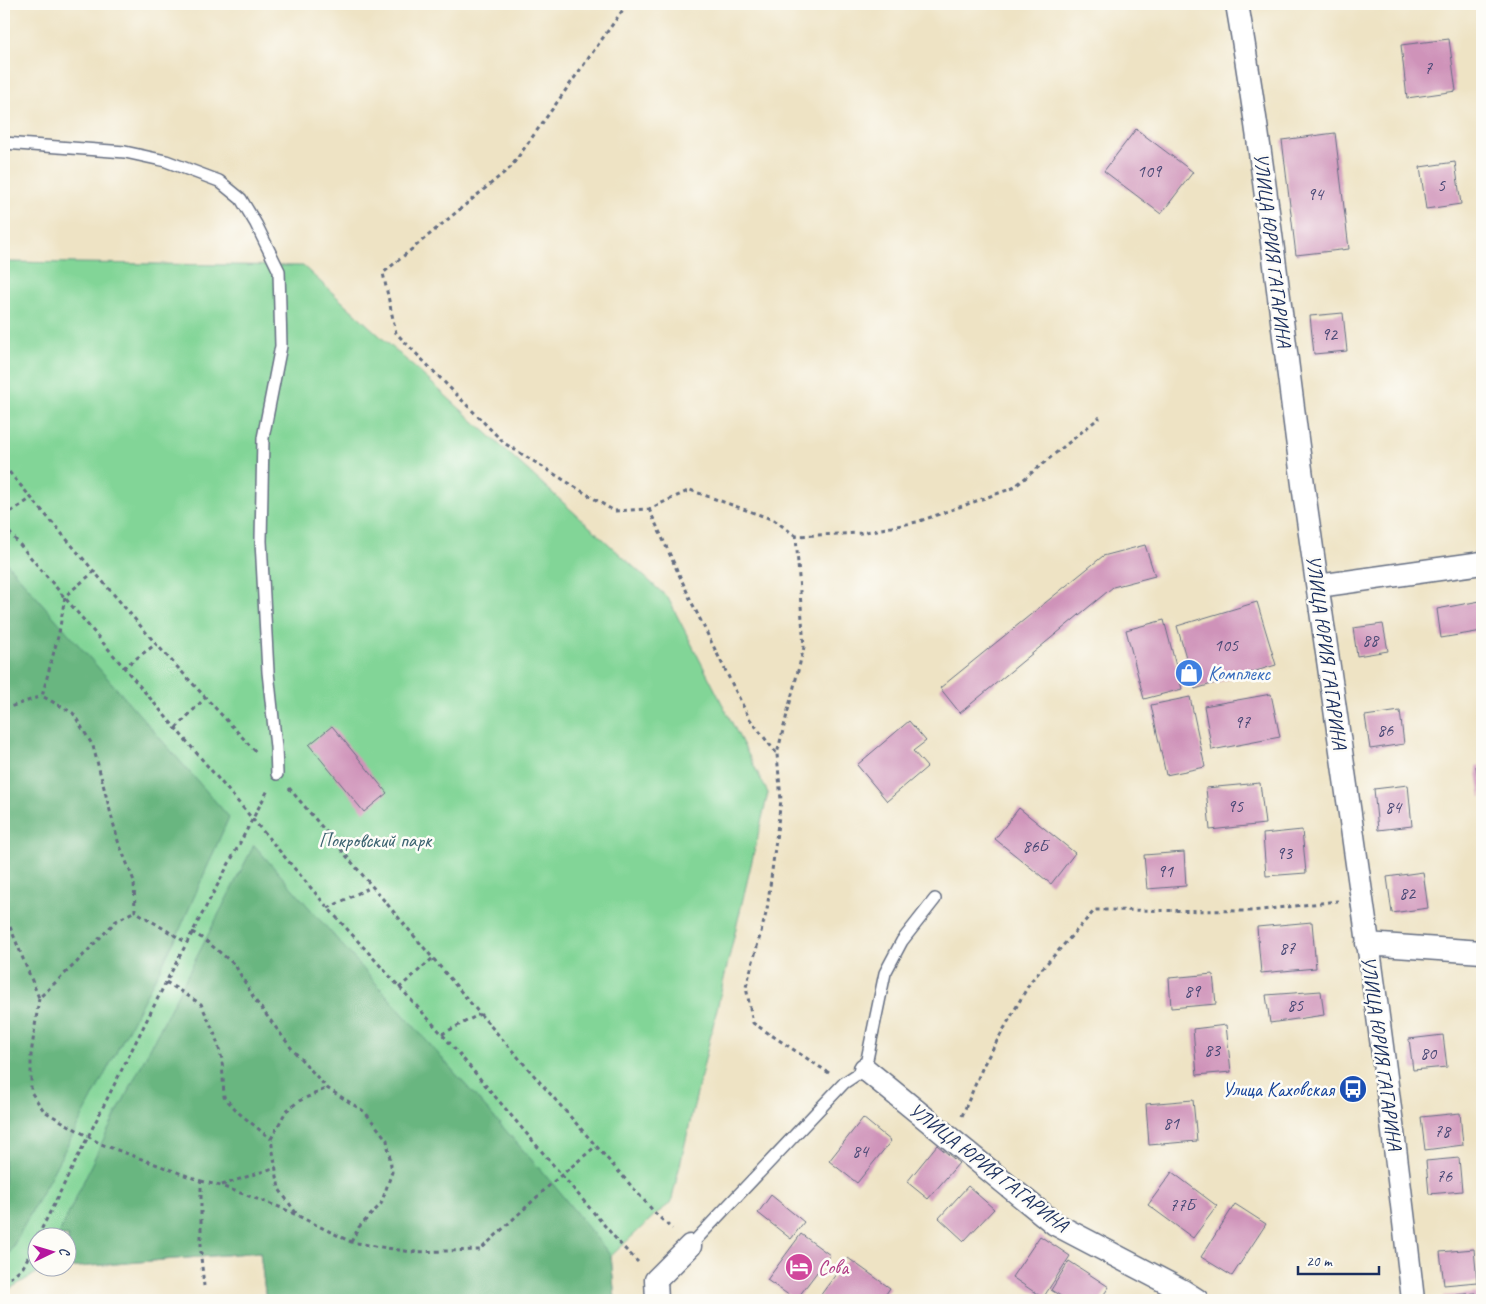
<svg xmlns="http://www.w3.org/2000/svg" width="1486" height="1304" font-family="Caveat,sans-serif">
<rect width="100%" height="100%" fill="#fdfcf7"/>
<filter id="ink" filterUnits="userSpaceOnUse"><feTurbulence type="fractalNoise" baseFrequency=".02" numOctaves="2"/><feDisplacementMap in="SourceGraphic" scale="10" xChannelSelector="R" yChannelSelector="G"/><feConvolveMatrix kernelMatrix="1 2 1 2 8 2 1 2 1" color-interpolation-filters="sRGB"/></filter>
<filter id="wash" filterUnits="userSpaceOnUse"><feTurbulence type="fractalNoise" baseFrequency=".0096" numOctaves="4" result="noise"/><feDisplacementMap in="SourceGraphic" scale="20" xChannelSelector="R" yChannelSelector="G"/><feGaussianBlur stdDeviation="1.12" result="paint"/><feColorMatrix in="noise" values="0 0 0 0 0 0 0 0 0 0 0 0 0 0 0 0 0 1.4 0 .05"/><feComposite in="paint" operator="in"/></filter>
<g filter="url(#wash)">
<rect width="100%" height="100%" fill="#eee3c4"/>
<path fill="#82d597" stroke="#4e827a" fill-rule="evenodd" d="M4 262 303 266 668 598 768 793 671 1203 656 1214 611 1256 615 1300H266L260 1252 42 1270 4 1292ZM38 1236H68V1266H38Z"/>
<path fill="#69b680" stroke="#42726f" d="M4 560 229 817 177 936 76 1129 4 1263Z
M254 845 552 1183 611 1256 615 1300H266L260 1252 42 1270 44 1267 68 1266V1236H58L101 1144Z"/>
<g id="blocks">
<path fill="#cf93b9" d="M1449 39 1456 91 1407 98 1401 45Z
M1136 129 1193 172 1161 214 1104 171Z
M1335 133 1349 249 1296 255 1282 140Z
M1455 162 1461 204 1426 209 1420 167Z
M1343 313 1347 351 1314 354 1310 316Z
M1145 545 1155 576 1113 587 960 713 940 688 1103 556Z
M1480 601 1482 631 1441 638 1437 609Z
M1257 602 1276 665 1195 689 1177 626Z
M1164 620 1182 689 1144 699 1126 630Z
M1383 624 1388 651 1357 656 1353 628Z
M1271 694 1280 737 1212 750 1204 706Z
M1190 697 1205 767 1166 775 1151 705Z
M1400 711 1404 744 1370 749 1365 716Z
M909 721 926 741 913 751 927 767 887 801 857 765Z
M332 726 387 793 364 812 309 745Z
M1482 765V798H1481L1476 766Z
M1260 783 1265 824 1210 830 1206 788Z
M1408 785 1412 826 1378 830 1374 789Z
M1019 808 1075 853 1051 884 995 839Z
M1302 830 1306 873 1266 876 1263 834Z
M1184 852 1186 886 1147 889 1144 855Z
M1423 872 1428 908 1392 913 1387 877Z
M1312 922 1316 968 1261 973 1257 927Z
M1213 974 1216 1004 1171 1008 1169 978Z
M1321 991 1324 1015 1270 1023 1266 995Z
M1226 1025 1231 1072 1197 1075 1193 1029Z
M1443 1035 1447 1067 1413 1070 1409 1039Z
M1193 1100 1197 1141 1149 1145 1146 1104Z
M1460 1113 1463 1145 1425 1150 1421 1117Z
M863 1118 891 1141 857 1183 829 1161Z
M937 1145 959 1163 928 1199 907 1182Z
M1459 1158 1462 1191 1429 1194 1426 1161Z
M1172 1172 1217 1206 1193 1238 1148 1205Z
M968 1186 994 1209 964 1241 939 1218Z
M771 1195 804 1222 791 1239 758 1213Z
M1235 1204 1266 1224 1232 1276 1201 1257Z
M801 1234 830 1255 796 1300 767 1280Z
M1040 1236 1070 1256 1043 1298 1012 1277Z
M1474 1249 1477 1282 1444 1285 1440 1252Z
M848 1258 890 1288 882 1300H817Z
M1069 1261 1109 1287 1100 1300H1067L1051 1290Z
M1476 1293 1477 1300H1443V1296Z"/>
</g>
</g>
<g filter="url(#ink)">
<use href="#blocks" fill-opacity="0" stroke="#656e82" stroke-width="1"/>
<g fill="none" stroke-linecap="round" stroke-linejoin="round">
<defs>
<path id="lane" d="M4 143 125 152 166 161 219 181 241 199 256 224 279 271 281 346 263 438 261 541 268 672 276 747 277 774
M690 1246 844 1083 865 1069 885 973 902 941 935 899"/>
<path id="street" d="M1237 4C1265 166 1282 329 1304 492 1342 761 1383 1030 1413 1300
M1318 586 1482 563
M1367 944 1482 952
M865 1069 1055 1224 1183 1291 1197 1300
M657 1300 656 1280 690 1246"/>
</defs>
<use href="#lane" stroke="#656e82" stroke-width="14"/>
<use href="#street" stroke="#656e82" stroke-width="25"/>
<path stroke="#656e82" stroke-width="3" stroke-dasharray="4 4" stroke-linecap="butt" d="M627 4 511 167 383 273 396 333 504 443 614 511 649 509 690 490 774 520 796 536
M4 466 156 644 256 752
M649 509 693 605 749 718 777 754
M4 516 32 498
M4 526 328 908 442 1034 622 1246 638 1262
M95 571 65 596 59 633 42 696 73 713 93 746 118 841 134 881 135 911 187 943
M123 668 156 644
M4 709 42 696
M176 728 206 697
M289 788 480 1014 656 1214 672 1229
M328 908 371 887
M4 912 39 998 76 963 116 921 135 911
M192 932 205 940 235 965 255 1000 292 1049 327 1088 365 1112 387 1140 392 1172 381 1204 359 1227 351 1242
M166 982 201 1004 214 1032 222 1059 224 1097 240 1114 271 1139
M399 988 433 958
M39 998 31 1055V1092L44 1111 101 1144 201 1181V1257L204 1286
M442 1034 480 1014
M829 1073 753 1023 746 987 767 910 781 800 777 754 804 647 796 536 861 533 917 522 1013 488 1100 417
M962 1116 984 1064 1031 981 1095 910 1252 911 1338 901
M201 1181 221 1186 282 1208 351 1242 411 1252 480 1250 552 1183 596 1146
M222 1185 276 1167
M296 1213 279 1189 271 1139 286 1111 299 1101 327 1088
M38 1236 166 982 268 790
M4 1283 23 1267 38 1238"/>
<use href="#lane" stroke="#fff" stroke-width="11"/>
<use href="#street" stroke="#fff" stroke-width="22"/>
</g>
</g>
<defs>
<symbol id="shop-disc" viewBox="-11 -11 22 22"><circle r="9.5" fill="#3f7fe0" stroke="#fdfcf7"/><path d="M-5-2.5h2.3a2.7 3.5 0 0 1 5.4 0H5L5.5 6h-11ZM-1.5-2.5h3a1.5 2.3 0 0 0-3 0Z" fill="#fff"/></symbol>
<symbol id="bus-disc" viewBox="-11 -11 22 22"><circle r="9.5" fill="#1a4fb4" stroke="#fdfcf7"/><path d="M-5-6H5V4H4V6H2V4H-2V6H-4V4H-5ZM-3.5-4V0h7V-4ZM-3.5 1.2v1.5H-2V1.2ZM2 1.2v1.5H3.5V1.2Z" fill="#fff"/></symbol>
<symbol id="hotel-disc" viewBox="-11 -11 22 22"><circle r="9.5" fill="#d1479c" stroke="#fdfcf7"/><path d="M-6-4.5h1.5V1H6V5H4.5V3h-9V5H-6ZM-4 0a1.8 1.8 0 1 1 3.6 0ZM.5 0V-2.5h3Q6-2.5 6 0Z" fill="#fff"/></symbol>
</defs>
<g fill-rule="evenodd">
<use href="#shop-disc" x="1173" y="657" width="32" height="32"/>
<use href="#bus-disc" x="1337" y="1073" width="32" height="32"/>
<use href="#hotel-disc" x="783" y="1251" width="32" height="32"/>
</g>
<g text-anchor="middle" stroke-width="5" stroke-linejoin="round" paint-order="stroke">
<g font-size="18" fill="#484875">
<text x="1428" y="74">7</text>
<text x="1149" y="177">109</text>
<text x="1441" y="191">5</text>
<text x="1315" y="200">94</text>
<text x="1329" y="340">92</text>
<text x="1370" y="646">88</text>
<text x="1226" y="651">105</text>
<text x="1242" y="728">97</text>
<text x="1385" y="736">86</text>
<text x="1235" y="812">95</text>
<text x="1393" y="813">84</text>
<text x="1035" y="852">86Б</text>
<text x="1284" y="859">93</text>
<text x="1165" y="877">91</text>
<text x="1407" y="899">82</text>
<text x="1287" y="954">87</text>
<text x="1192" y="997">89</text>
<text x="1295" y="1011">85</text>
<text x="1212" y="1056">83</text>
<text x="1428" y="1059">80</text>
<text x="1171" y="1129">81</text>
<text x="1442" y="1137">78</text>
<text x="860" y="1157">84</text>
<text x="1444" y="1182">76</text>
<text x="1182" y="1211">77Б</text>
</g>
<g font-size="20" fill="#1b2f5e" stroke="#fdfcf7">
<text transform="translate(1273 250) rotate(83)" y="7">УЛИЦА ЮРИЯ ГАГАРИНА</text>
<text transform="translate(1327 652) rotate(82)" y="7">УЛИЦА ЮРИЯ ГАГАРИНА</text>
<text transform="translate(1382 1053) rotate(82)" y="7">УЛИЦА ЮРИЯ ГАГАРИНА</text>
<text transform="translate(989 1167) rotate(38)" y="7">УЛИЦА ЮРИЯ ГАГАРИНА</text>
</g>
<g font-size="20" fill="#366cbe" stroke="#fdfcf7" text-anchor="start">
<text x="1208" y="680">Комплекс</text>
</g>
<g font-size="20" fill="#3a616f" stroke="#fdfcf7">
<text x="375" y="847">Покровский парк</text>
</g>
<g font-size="20" fill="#164399" stroke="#fdfcf7" text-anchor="end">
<text x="1334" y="1096">Улица Каховская</text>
</g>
<g font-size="20" fill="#b23c85" stroke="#fdfcf7" text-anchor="start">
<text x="818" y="1274">Сова</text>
</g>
</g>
<rect width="1486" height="1304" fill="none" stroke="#fdfcf7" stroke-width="20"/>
<g transform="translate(52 1252) rotate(85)"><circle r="24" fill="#fdfcf7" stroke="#a3aaba"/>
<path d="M0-4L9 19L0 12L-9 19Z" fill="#b5179e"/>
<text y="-8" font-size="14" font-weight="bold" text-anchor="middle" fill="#1b2f5e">С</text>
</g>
<path d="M1298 1266v8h81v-8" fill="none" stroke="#1b2f5e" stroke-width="2.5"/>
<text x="1306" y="1266" font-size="15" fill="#1b2f5e" stroke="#fdfcf7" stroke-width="4" paint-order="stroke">20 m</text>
</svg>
